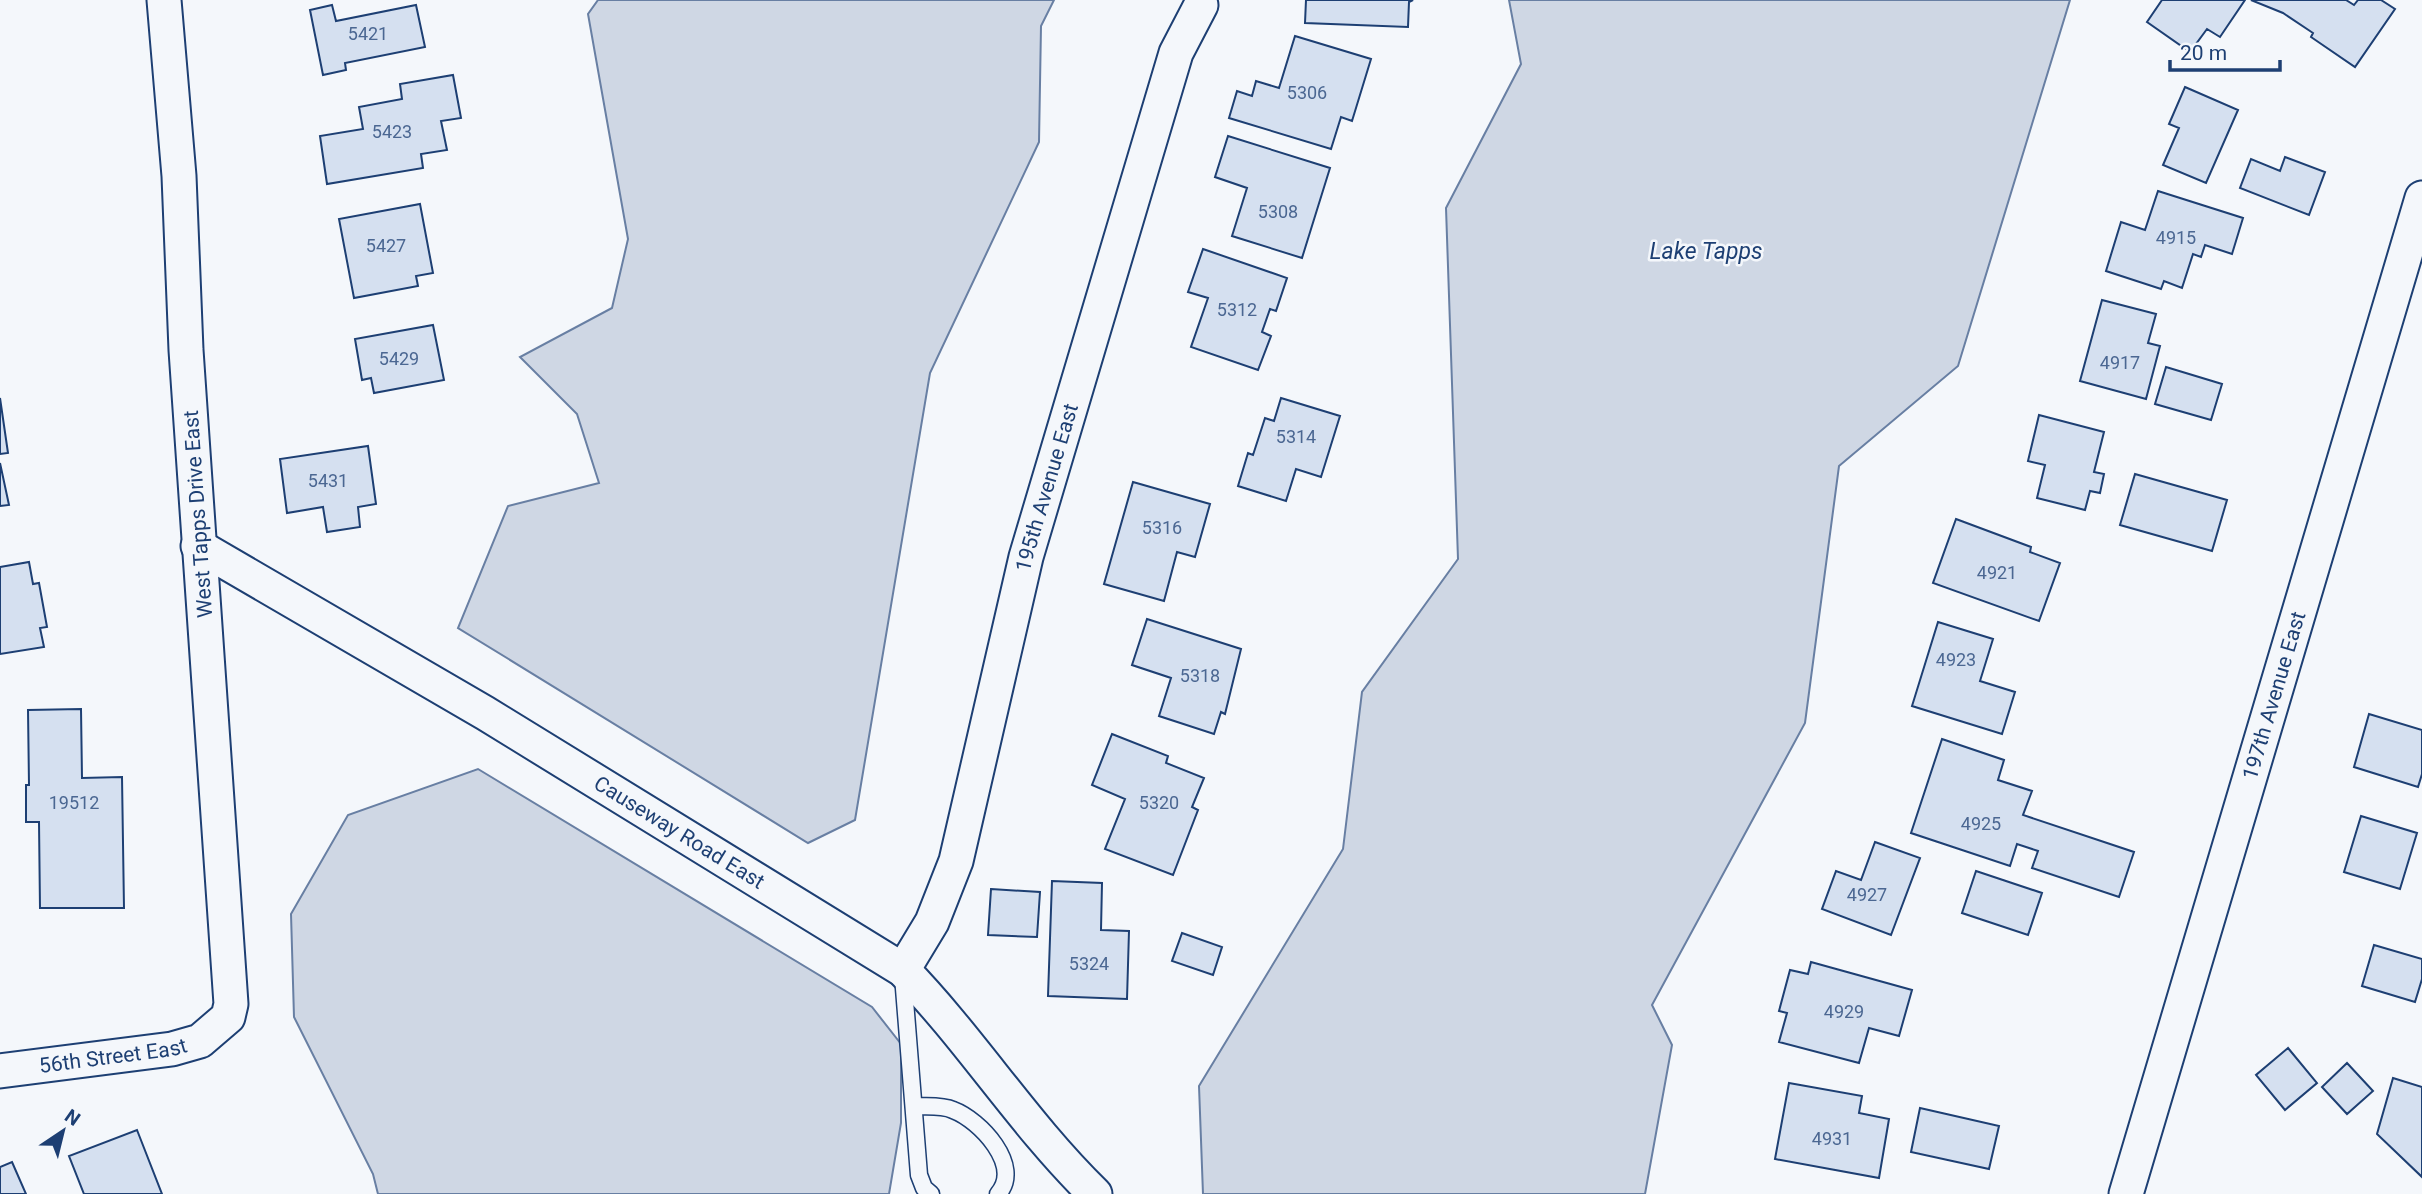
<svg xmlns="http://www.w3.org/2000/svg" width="2422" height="1194" font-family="Roboto,sans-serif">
<rect width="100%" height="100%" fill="#f4f7fb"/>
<path fill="#cfd7e4" stroke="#687fa3" stroke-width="2" d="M598 0H1054L1041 26 1039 142 930 373 855 820 808 843 458 628 508 506 599 483 577 414 520 357 612 308 628 239 588 14Z
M1509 0H2070L1958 366 1839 466 1805 723 1652 1005 1672 1045 1645 1194H1203L1199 1086 1343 849 1362 692 1458 559 1446 208 1521 64Z
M478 769 872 1007 901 1044V1123L889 1194H378L373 1174 294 1017 291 914 348 815Z"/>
<path fill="#d5e0f0" stroke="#1d3f73" stroke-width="2" d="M1306 0H1413L1409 2 1408 27 1305 23Z
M2162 0H2245L2220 37 2207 29 2190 52 2147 22Z
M2251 0H2346L2354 5 2358 0H2381L2395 9 2355 67 2311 37 2313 33 2283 13Z
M332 5 336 21 416 5 425 47 345 63 346 70 323 75 310 10Z
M1295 36 1371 59 1352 121 1341 117 1331 149 1229 118 1237 91 1252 96 1256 81 1279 88Z
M453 75 461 118 441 121 447 150 421 154 423 168 327 184 320 136 363 129 359 107 402 99 400 84Z
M2185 87 2238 110 2206 183 2163 165 2179 128 2169 124Z
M1228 136 1330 168 1302 258 1232 236 1247 188 1215 177Z
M2285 157 2325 172 2309 215 2240 188 2251 159 2280 171Z
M2158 191 2243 218 2232 254 2205 245 2201 257 2193 254 2182 288 2164 281 2161 289 2106 271 2121 222 2145 230Z
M420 204 433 273 416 276 418 286 354 298 339 219Z
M1203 249 1287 278 1276 311 1270 309 1262 332 1271 336 1258 370 1191 347 1208 298 1188 292Z
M2102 300 2156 314 2148 343 2160 346 2146 399 2080 381Z
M433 325 444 380 374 393 371 378 362 380 355 339Z
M2166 367 2222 384 2211 420 2155 404Z
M0 398 8 453 0 454Z
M1281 398 1340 416 1321 477 1296 469 1286 501 1238 486 1248 453 1253 455 1265 418 1274 421Z
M2039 415 2104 432 2094 472 2104 474 2100 493 2090 491 2085 510 2037 498 2045 465 2028 461Z
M368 446 376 504 358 507 360 527 327 532 323 507 287 513 280 459Z
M0 463 9 505 0 506Z
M2135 474 2227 500 2212 551 2120 525Z
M1133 482 1210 504 1195 557 1177 552 1164 601 1104 584Z
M1956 519 2031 547 2030 552 2060 563 2039 621 1933 583Z
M29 562 33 584 39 583 47 627 40 628 44 647 0 654V567Z
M1147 619 1241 649 1225 714 1221 712 1214 734 1159 716 1171 678 1132 665Z
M1938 622 1993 639 1980 681 2015 692 2002 734 1912 706Z
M81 709 82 778 122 777 124 908H40L39 822H26V785H29L28 710Z
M2369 714 2422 730V774L2418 787 2354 767Z
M1112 734 1168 756 1166 763 1204 778 1192 807 1198 810 1173 875 1105 849 1125 799 1092 785Z
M1942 739 2004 760 1998 780 2032 791 2023 815 2134 852 2119 897 2032 868 2038 851 2017 844 2010 866 1911 833Z
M2361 816 2417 833 2400 889 2344 872Z
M1875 842 1920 858 1891 935 1822 909 1836 871 1861 880Z
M1976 871 2042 893 2028 935 1962 913Z
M1052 881 1102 883 1101 930 1129 931 1127 999 1048 996Z
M991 889 1040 892 1037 937 988 935Z
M1182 933 1222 947 1213 975 1172 961Z
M2374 945 2422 959V979L2415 1002 2362 986Z
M1811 962 1912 990 1899 1036 1869 1028 1859 1063 1779 1042 1787 1013 1779 1011 1790 970 1808 974Z
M2288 1048 2317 1083 2285 1110 2256 1075Z
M2347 1063 2373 1091 2347 1114 2322 1087Z
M2393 1078 2422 1087V1177L2377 1134Z
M1789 1083 1862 1096 1859 1113 1889 1119 1879 1178 1775 1159Z
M1920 1108 1999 1126 1989 1169 1911 1152Z
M137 1130 162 1194H84L69 1156Z
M12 1162 26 1194H0V1167Z"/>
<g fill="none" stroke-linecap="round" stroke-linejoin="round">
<defs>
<path id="lane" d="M903 976 919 1175 924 1188 931 1194
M915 1106C926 1107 942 1105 953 1110 980 1120 1023 1166 998 1194"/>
<g id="street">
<path id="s1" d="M198 546 485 713 903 970C972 1041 1024 1125 1095 1194"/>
<path id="s2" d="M903 970 932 922 956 861 1026 557 1176 53 1201 5"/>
<path id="s3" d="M0 1071 172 1049 200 1041 228 1017 231 1004 186 350 179 176 164 0"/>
<path id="s4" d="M2126 1194 2422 198"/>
</g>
</defs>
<use href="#lane" stroke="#1d3f73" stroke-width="19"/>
<use href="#street" stroke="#1d3f73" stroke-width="37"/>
<use href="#lane" stroke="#f4f7fb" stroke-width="16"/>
<use href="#street" stroke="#f4f7fb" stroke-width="33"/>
</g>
<g text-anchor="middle" stroke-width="5" stroke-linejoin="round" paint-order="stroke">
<g font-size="18" fill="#4b6792">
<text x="368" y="40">5421</text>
<text x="1307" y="99">5306</text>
<text x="392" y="138">5423</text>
<text x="1278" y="218">5308</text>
<text x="2176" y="244">4915</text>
<text x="386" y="252">5427</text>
<text x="1237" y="316">5312</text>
<text x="399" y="365">5429</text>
<text x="2120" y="369">4917</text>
<text x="1296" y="443">5314</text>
<text x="328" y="487">5431</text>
<text x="1162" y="534">5316</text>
<text x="1997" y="579">4921</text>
<text x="1956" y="666">4923</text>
<text x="1200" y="682">5318</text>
<text x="74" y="809">19512</text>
<text x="1159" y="809">5320</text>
<text x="1981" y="830">4925</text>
<text x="1867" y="901">4927</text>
<text x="1089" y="970">5324</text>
<text x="1844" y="1018">4929</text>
<text x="1832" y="1145">4931</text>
</g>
<g font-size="21" fill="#1d3f73" stroke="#f4f7fb">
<text dy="7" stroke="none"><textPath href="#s2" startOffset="506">195th Avenue East</textPath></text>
<text transform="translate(198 514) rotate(-94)" y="7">West Tapps Drive East</text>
<text dy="7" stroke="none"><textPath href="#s4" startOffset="520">197th Avenue East</textPath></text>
<text dy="7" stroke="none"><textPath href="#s1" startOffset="560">Causeway Road East</textPath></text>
<text dy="7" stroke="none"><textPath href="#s3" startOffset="114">56th Street East</textPath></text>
</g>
<g font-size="23" font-style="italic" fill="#1d3f73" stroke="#f4f7fb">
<text x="1706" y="259">Lake Tapps</text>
</g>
</g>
<g transform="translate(63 1131) rotate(35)" stroke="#f4f7fb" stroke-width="5" paint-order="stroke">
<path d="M0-5L12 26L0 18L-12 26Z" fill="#1d3f73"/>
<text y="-10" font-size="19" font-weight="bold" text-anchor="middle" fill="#1d3f73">N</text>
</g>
<path d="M2170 60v10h110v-10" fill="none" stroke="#1d3f73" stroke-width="3.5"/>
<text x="2180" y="60" font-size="21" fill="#1d3f73" stroke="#f4f7fb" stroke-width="5" paint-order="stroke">20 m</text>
</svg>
